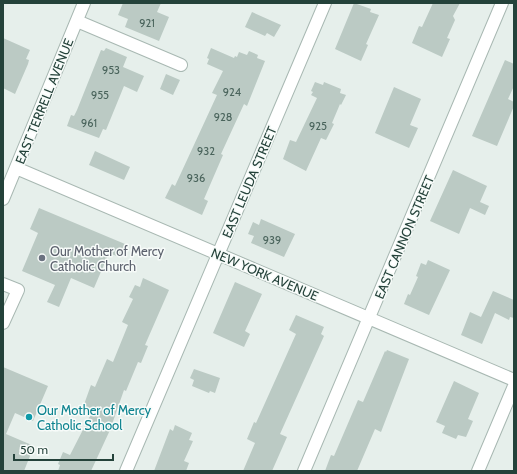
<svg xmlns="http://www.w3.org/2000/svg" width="517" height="474" font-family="Cabin,sans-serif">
<rect width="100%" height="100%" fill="#e6efeb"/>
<path fill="#bbcac4" d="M123 3H161L157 12 169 17 159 41 125 27 128 19 118 15Z
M354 3 371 9 370 12 379 15 366 44 368 45 361 61 335 49Z
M433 3H460L453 16 455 20 447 38 450 39 442 57 412 43 419 26 422 27Z
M252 12 281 25 274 37 267 33 265 36 245 27Z
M3 38 30 50 26 59 29 60 28 64 15 94 3 88Z
M106 48 127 57 123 67 144 76 137 92 124 86 106 130 103 129 99 138 67 126 71 115 74 116 77 110 101 50 104 51Z
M211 48 234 58 235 56 237 57 239 52 247 55 249 51 258 55 257 58 265 61 247 106 244 104 221 154 223 155 204 199 208 201 202 215 165 198 172 184 175 186 217 95 212 93 223 71 207 64 209 59 207 58Z
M505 60 514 64V86L508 99 514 102V106L497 146 472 136Z
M166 74 180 80 173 95 160 89Z
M315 82 323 85 324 82 341 89 340 93 346 95 341 105 340 104 332 123 334 124 326 140 321 138 306 171 283 159 290 140 296 142 317 98 311 95 313 92 311 91Z
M394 87 421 99 410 125 418 128 409 148 375 133Z
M95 151 130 167 124 180 89 165Z
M453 170 487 186 480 202 489 206 485 215 470 208 459 234 430 221Z
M39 208 125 244 119 257 109 253 94 288 71 278 59 307 47 302 55 285 22 271 38 233 30 229Z
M261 219 295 234 284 257 251 243 254 236 248 234 253 222 259 225Z
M428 260 450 270 429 315 404 304 408 294 410 295 418 277 416 276 421 263 426 265Z
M143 278 169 290 145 345 148 346 141 363 138 362 126 391 124 390 110 430 91 471H58L60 465 58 464 63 452 70 455 91 414 82 410 91 385 95 387 107 359 113 362 128 325 122 322 133 299 129 297 135 285 140 287Z
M235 282 262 294 245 331 250 334 244 347 213 333Z
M493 291 514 300V318L510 317 509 320 495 313 482 344 461 335 470 312 481 317Z
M296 315 324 327 321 334 324 336 280 434 287 437 272 471H243L255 443 247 439 254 422 256 423 296 334 289 330Z
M387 350 409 359 381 432 375 429 357 471H325L331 455 334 456 358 400 363 402 385 351 386 352Z
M3 367 48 386 33 421 15 413 6 434 34 446 24 471H3Z
M194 369 220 378 215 393 210 391 209 393 192 386 194 380 190 378Z
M454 381 479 393 468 419 473 421 466 437 458 435 456 439 442 433 445 426 436 422Z
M175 425 192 433 189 440 193 441 184 461 189 463 186 471H154L170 429 173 431Z"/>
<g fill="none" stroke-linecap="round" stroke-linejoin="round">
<defs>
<path id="minor" d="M77 21 181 65
M16 168 514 380
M3 199 84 3
M3 284 18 290 3 323
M126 471 325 3
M304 471 502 3
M478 471 514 386"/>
</defs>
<use href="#minor" stroke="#a8b8b2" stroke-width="14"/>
<use href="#minor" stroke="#fff" stroke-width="12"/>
</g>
<circle fill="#6b7280" stroke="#f7fbf9" stroke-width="1.5" cx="42" cy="258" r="4"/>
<circle fill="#0f9aa8" stroke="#f7fbf9" stroke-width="1.5" cx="29" cy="417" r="4"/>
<g text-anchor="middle" stroke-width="3" stroke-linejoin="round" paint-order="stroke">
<g font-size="11" fill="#4a645c">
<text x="147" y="27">921</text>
<text x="111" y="74">953</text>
<text x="232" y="96">924</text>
<text x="100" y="99">955</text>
<text x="223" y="121">928</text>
<text x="89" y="127">961</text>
<text x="318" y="130">925</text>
<text x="206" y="155">932</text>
<text x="196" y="182">936</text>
<text x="272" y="244">939</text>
</g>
<g font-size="13" fill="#24423a" stroke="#f7fbf9">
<text transform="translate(44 101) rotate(-68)" y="5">EAST TERRELL AVENUE</text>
<text transform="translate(249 182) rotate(-67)" y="5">EAST LEUDA STREET</text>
<text transform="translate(404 237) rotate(-67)" y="5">EAST CANNON STREET</text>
<text transform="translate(265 274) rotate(23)" y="5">NEW YORK AVENUE</text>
</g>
<g font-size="13" fill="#5b616d" stroke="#f7fbf9" text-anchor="start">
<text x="50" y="256">Our Mother of Mercy<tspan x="50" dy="15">Catholic Church</tspan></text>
</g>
<g font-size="13" fill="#0d838f" stroke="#f7fbf9" text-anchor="start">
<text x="37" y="415">Our Mother of Mercy<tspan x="37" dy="15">Catholic School</tspan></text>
</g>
</g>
<rect width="517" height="474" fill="none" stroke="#24423a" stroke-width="8"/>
<path d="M14 454v6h99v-6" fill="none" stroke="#24423a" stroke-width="2"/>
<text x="20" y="454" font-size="12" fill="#24423a" stroke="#f7fbf9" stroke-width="3" paint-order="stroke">50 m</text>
</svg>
